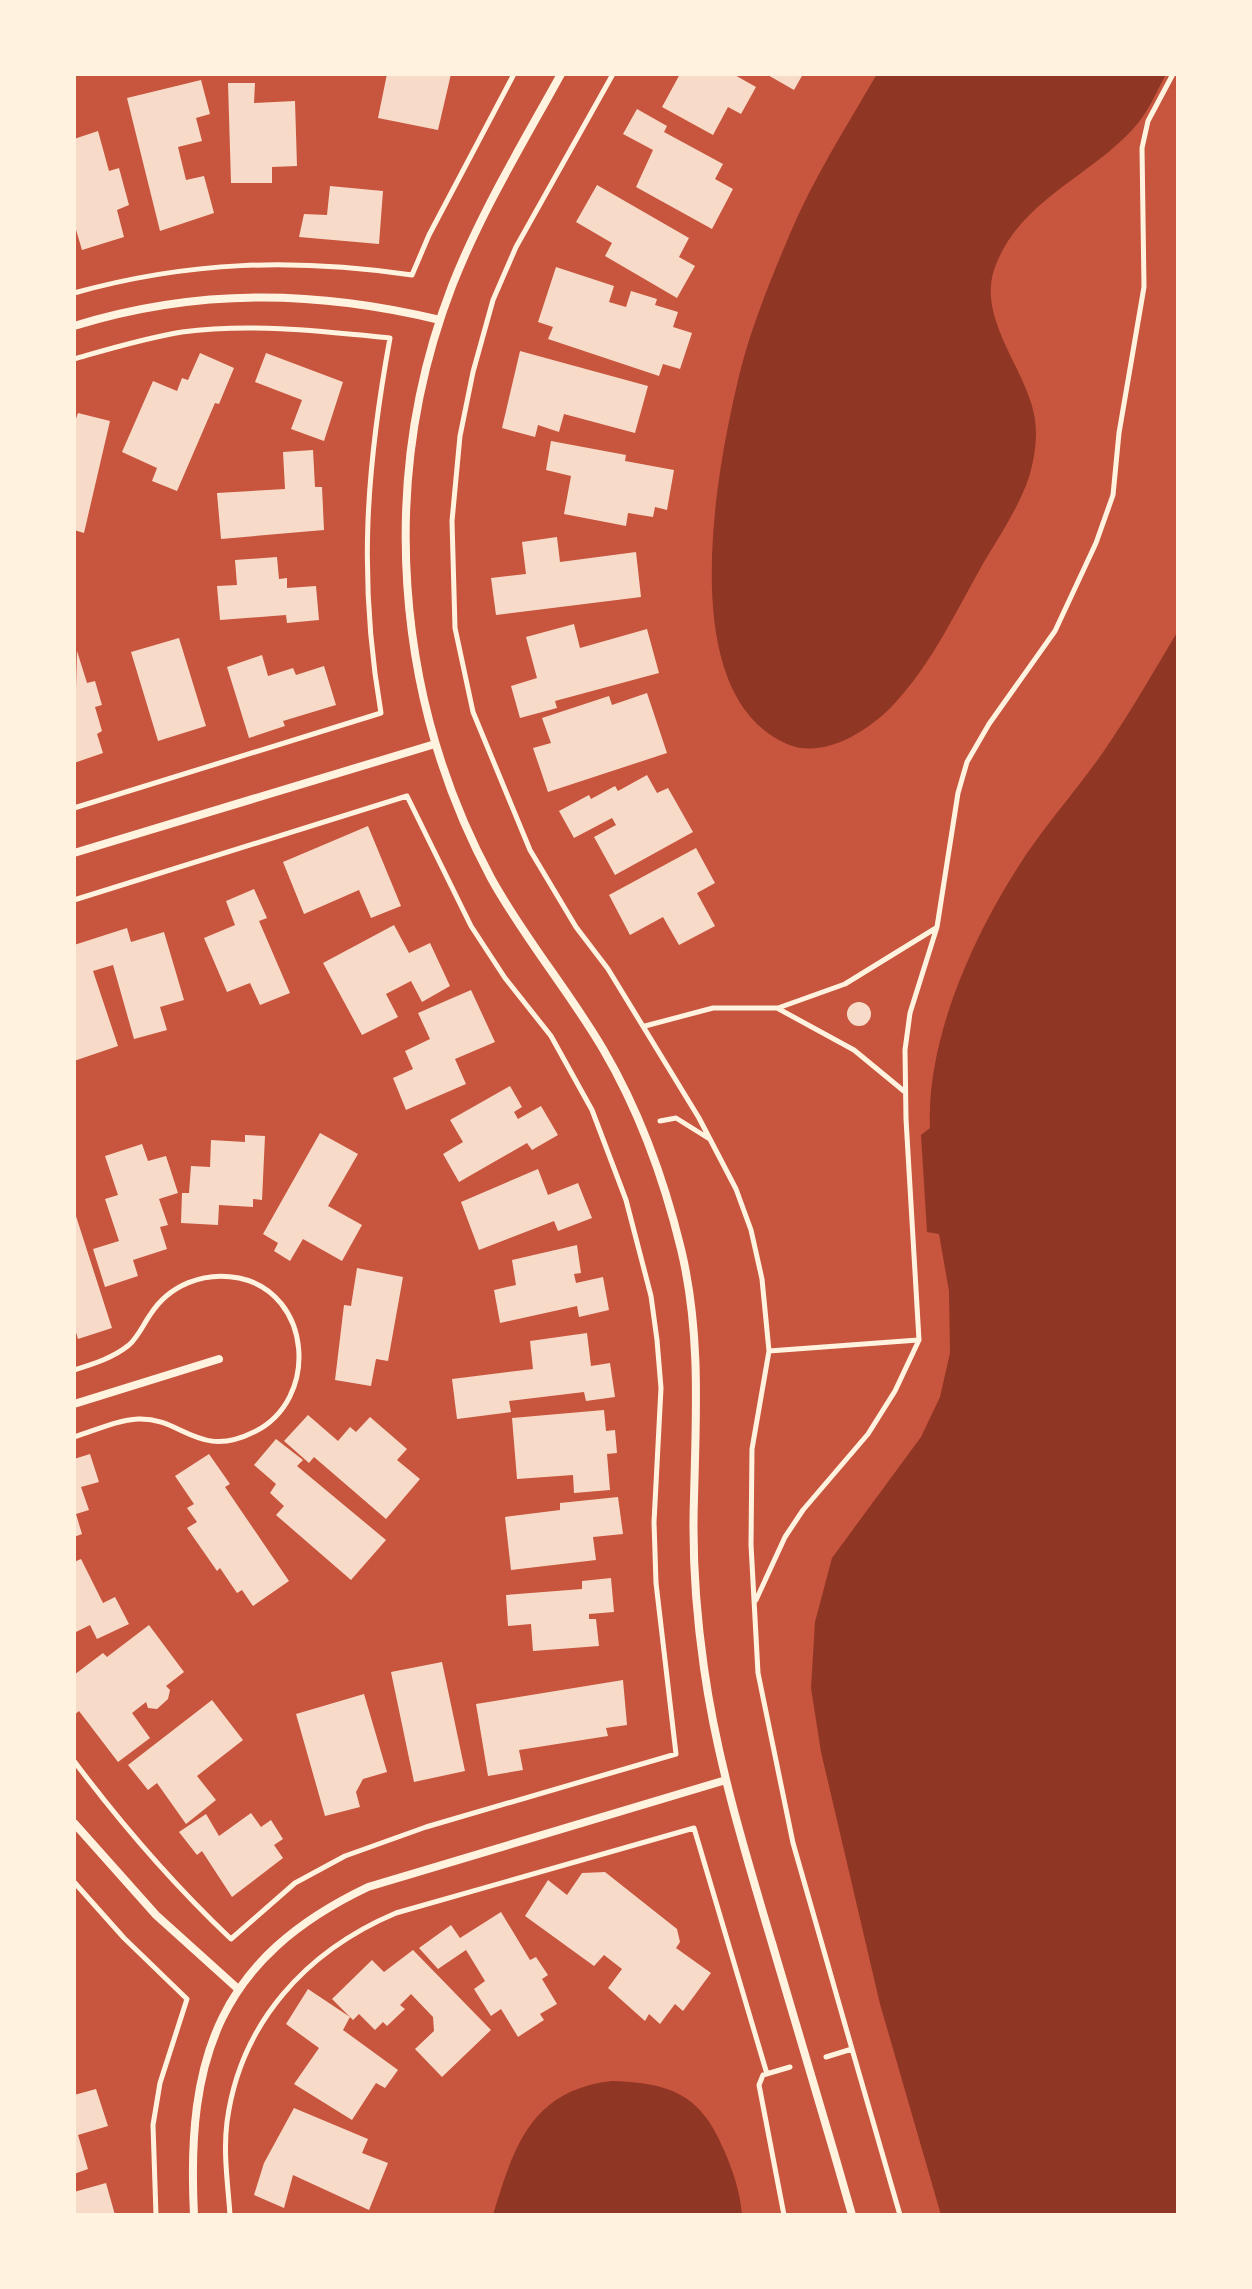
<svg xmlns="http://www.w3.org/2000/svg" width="1252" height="2289" font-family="Manrope,sans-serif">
<rect width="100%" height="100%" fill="#c8553d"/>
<path fill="#8f3625" d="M877 74H1166C1156 93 1148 113 1133 129 1088 178 1017 202 994 270 979 316 1020 363 1032 406 1039 430 1036 453 1029 477 1019 507 1000 535 984 562 957 609 932 664 894 704 870 730 824 760 787 744 672 694 717 467 740 372 751 327 771 279 789 236 813 179 846 127 877 74Z
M1178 631V2215H941L880 2004 821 1752 811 1688 815 1622 832 1558 921 1437 940 1397 950 1353 949 1291 939 1234 927 1232 921 1135 930 1128C926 1041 972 939 1018 867 1045 824 1080 787 1108 745 1133 708 1155 669 1178 631Z
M612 2081C670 2083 701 2094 724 2150 733 2171 740 2191 742 2215H493C514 2145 532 2090 612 2081Z"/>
<path fill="#f7dbc8" d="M387 74H451L438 130 378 118Z
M680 74H733L756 87 741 114 728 107 713 135 662 107Z
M766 74H803L794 90Z
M201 80 210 114 196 118 202 141 178 147 186 180 204 176 214 213 160 231 127 98Z
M228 83H255L254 103 295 101 297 166 272 167V183H231Z
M637 109 667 126 664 132 723 164 715 179 733 189 712 229 636 187 653 150 623 134Z
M98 131 109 171 119 168 129 205 117 210 124 237 82 250 74 223V139Z
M597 185 689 238 679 257 695 266 677 298 605 256 612 243 576 222Z
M330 186 383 191 379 244 299 237 304 214 327 215Z
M556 267 614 286 609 302 626 307 631 291 657 299 655 305 678 312 673 327 692 333 680 369 663 364 659 376 548 339 553 327 538 322Z
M520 351 648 386 635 433 564 414 559 432 538 425 535 437 502 428Z
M200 353 234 368 219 404 215 403 177 491 152 481 157 468 122 452 153 381 177 391 182 378 188 380Z
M266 353 343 382 324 441 291 429 302 400 255 382Z
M78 413 110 421 84 533 74 530V424Z
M551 441 626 455 625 461 674 470 667 510 655 507 653 517 628 513 626 526 564 514 571 476 546 470Z
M313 450 315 487H322L324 530 221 539 217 493 285 489 283 452Z
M557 537 560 562 636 552 641 597 496 615 491 578 526 574 522 542Z
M277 557 279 579 287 578V588L316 586 319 620 287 623 286 615 220 620 217 586 237 585 235 560Z
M574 624 580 648 647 629 659 673 555 701 557 708 520 718 511 686 537 678 526 637Z
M179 638 206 726 158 741 131 652Z
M77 651 87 683 95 681 102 705 95 707 102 731 97 734 103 753 74 763Z
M262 655 268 676 293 668 296 675 324 666 336 705 283 721 285 726 249 738 227 667Z
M647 693 667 753 548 792 533 748 551 743 542 718 609 696 612 705Z
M647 775 657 793 668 788 693 832 615 875 594 837 616 825 612 818 574 838 559 811 589 795 591 799 615 786 618 791Z
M368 826 401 906 371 918 359 890 304 914 283 862Z
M696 848 715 883 697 893 715 926 679 945 663 917 630 935 609 895Z
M254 889 267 918 259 921 290 993 260 1005 250 983 227 992 204 938 235 925 226 901Z
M394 925 409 953 430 943 450 986 422 1002 411 981 386 994 398 1017 362 1035 323 963Z
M127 928 131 942 164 932 184 1000 160 1007 167 1030 134 1039 113 965 93 971 118 1046 74 1061V945Z
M471 990 495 1042 455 1059 466 1084 406 1110 393 1078 413 1069 405 1051 430 1039 418 1013Z
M847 1014a12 12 0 1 1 24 0a12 12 0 1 1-24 0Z
M510 1086 522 1107 514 1112 518 1119 541 1106 558 1135 532 1150 527 1143 459 1182 443 1154 463 1142 450 1120Z
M320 1133 358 1154 328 1206 362 1225 342 1261 303 1239 290 1261 274 1251 278 1243 263 1234Z
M245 1135 265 1136 262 1200 253 1199V1207L219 1205 218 1225 181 1223 182 1193H189L191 1166 210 1167 211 1140 245 1142Z
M142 1144 148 1161 166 1156 178 1193 159 1199 168 1225 160 1227 167 1249 133 1260 138 1276 105 1287 93 1249 119 1241 105 1199 118 1195 105 1156Z
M538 1169 548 1195 578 1183 592 1218 558 1231 554 1221 479 1250 461 1202Z
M75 1213 112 1328 78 1339 74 1326Z
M577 1245 581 1273 574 1274 576 1283 603 1277 609 1310 579 1317 577 1306 500 1323 494 1290 516 1285 512 1260Z
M357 1268 403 1277 388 1361 376 1359 371 1386 335 1380 344 1305 351 1306Z
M587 1333 591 1366 610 1363 615 1397 586 1401 584 1392 509 1401 511 1412 457 1419 452 1379 533 1369 530 1341Z
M604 1410 606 1431 615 1430 617 1453 607 1454 610 1490 574 1493 573 1475 517 1479 512 1418Z
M308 1415 338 1441 350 1427 356 1432 370 1417 407 1449 397 1460 420 1479 386 1519 314 1457 309 1463 284 1441Z
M276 1439 303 1460 297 1466 386 1540 351 1580 276 1515 284 1506 270 1493 276 1484 254 1465Z
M90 1454 99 1482 81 1487 89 1510 76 1514 82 1534 74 1537V1459Z
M209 1454 230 1484 225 1487 289 1581 253 1606 242 1590 237 1593 220 1568 217 1571 187 1528 197 1522 187 1508 194 1504 175 1476Z
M618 1497 623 1534 593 1537 596 1560 511 1570 505 1517 560 1510V1503Z
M81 1559 103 1603 115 1597 129 1624 97 1639 90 1625 74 1633V1562Z
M611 1578 614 1612 589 1614V1619H596L599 1646 533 1651 531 1624 508 1626 506 1595 582 1589V1581Z
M149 1625 184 1672 166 1686 170 1690 168 1699 157 1709 148 1708 146 1702 132 1713 150 1738 118 1762 79 1711 74 1715V1675L103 1653 107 1657Z
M442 1662 465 1771 414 1782 391 1672Z
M623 1680 627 1725 606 1728 608 1736 519 1750 523 1770 488 1776 476 1704Z
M364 1694 387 1772 363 1779 356 1792 360 1807 325 1816 296 1714Z
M212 1700 243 1740 197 1776 216 1800 186 1824 157 1783 148 1790 128 1765Z
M251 1813 261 1827 271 1820 283 1839 274 1845 283 1858 232 1897 202 1851 197 1855 179 1832 206 1814 219 1836Z
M605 1872 677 1929 680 1942 676 1948 711 1973 683 2011 675 2004 660 2024 649 2014 645 2021 608 1988 622 1969 604 1955 594 1966 525 1916 548 1880 567 1895 582 1873Z
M501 1912 530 1960 536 1957 548 1975 542 1979 557 2004 540 2014 544 2020 518 2037 501 2009 491 2016 474 1989 485 1981 466 1950 438 1969 419 1948 451 1925 460 1938Z
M413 1950 491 2030 442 2077 415 2049 434 2031 433 2017 411 1994 400 2005 405 2009 387 2026 383 2022 375 2030 359 2014 353 2020 350 2017 343 2030 398 2070 385 2088 376 2083 352 2120 294 2084 319 2048 286 2024 308 1989 350 2017 332 1999 372 1960 384 1972Z
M96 2089 108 2126 78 2135 88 2169 74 2174V2095Z
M294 2108 368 2139 362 2153 388 2163 369 2210 293 2175 284 2208 254 2195 264 2163Z
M106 2183 115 2215H74V2192Z"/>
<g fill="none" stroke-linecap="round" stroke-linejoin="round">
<path stroke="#fff3e0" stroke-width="5" d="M613 74 516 247 493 300 473 372 460 436 452 521 455 628 473 712 530 850 576 927 608 969 699 1118 736 1189 751 1230 762 1279 769 1351 752 1449 751 1545 758 1673 793 1843 852 2049 826 2057
M74 293C189 261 294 258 412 275L429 235 514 74
M74 359C109 349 145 338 182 332 251 323 321 331 390 338 366 469 358 580 381 713L74 808
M74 900 407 796 471 926 505 978 551 1036 592 1110 626 1200 651 1296 657 1340 661 1388 654 1522 656 1583 676 1754 426 1827 345 1856 295 1883 231 1939C173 1884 122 1825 74 1761
M778 1008 845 984 936 928
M645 1026 713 1008H777L854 1050 905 1092
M660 1121 676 1118 708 1138
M769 1351 918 1340
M74 1370C93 1364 113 1358 129 1345 138 1337 143 1325 150 1315 169 1285 204 1271 239 1278 312 1293 320 1400 254 1432 198 1460 182 1417 138 1419 117 1420 94 1431 74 1437
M756 1600 785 1537 803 1510 868 1434 895 1391 919 1340 906 1119 905 1050 910 1013 937 927 958 793 967 762 989 724 1055 631 1096 543 1113 495 1119 433 1144 287 1142 148 1148 121 1173 74
M74 1882 124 1938 187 1999 160 2083 153 2125 156 2215
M852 2049 900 2215
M230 2215C228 2185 223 2153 227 2122 240 2023 306 1951 396 1913L694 1828 767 2074
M784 2215 759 2085 763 2075 790 2067"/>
<path stroke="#fff3e0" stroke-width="8" d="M561 74C523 143 481 212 452 286 378 478 394 697 491 878 524 938 569 991 603 1049 640 1112 664 1179 681 1249 701 1332 696 1414 694 1498 692 1554 696 1612 704 1668 717 1761 745 1852 772 1943 799 2033 826 2124 852 2215
M74 326C197 288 316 290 440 320
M74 853 435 744
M74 1404 219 1359
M74 1823 156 1915 237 1988
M194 2215C186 2057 219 1958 368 1887L726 1780"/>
</g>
<rect width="1252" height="2289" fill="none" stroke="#fff3e0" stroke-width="152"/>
</svg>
